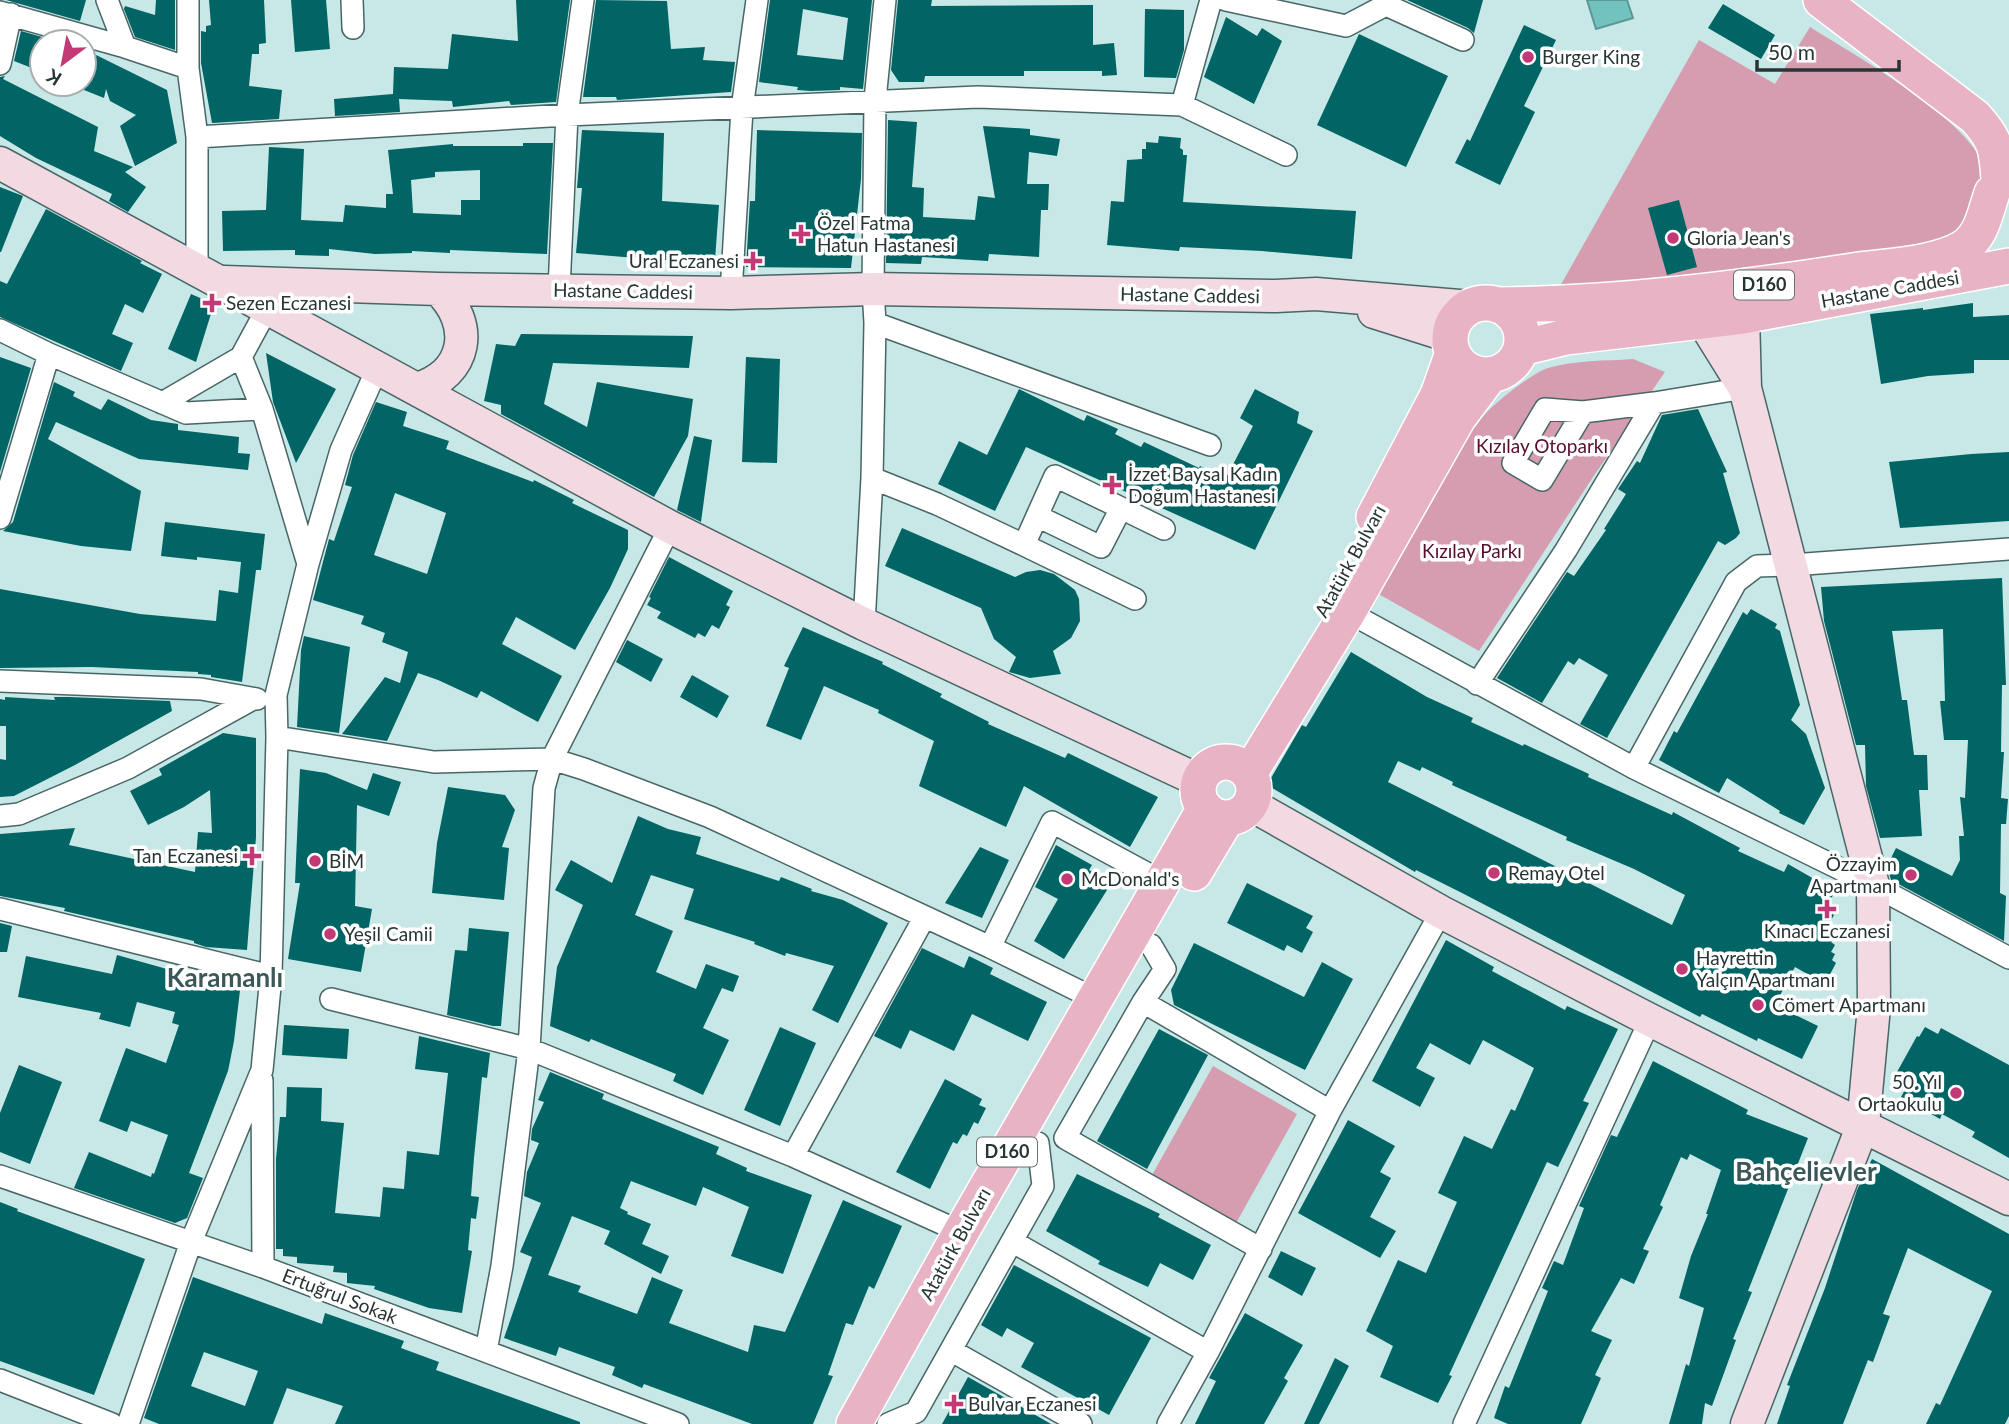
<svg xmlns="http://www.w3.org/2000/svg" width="2009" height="1424" font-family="Lato,sans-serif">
<rect width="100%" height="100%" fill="#c7e8e7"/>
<path fill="#d59daf" d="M1810 27C1849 52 1991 130 1986 180 1984 205 1964 223 1949 243L1762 268 1559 288 1699 40 1775 84Z
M1633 359 1665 372 1593 477 1479 651 1377 593C1410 535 1440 472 1481 419 1491 405 1532 373 1548 368 1575 360 1605 361 1633 359Z
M1213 1066 1297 1114 1235 1225 1151 1177Z"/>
<path fill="#72c2c0" stroke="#5c9896" stroke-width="2" d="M1587 0H1627L1633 18 1596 29Z"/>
<path fill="#016565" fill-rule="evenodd" d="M6 0H86L80 21Z
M156 0H175V50L135 37 124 9 125 6 155 15Z
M209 0H264L266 43 259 44V54H252L249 86 282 90 279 119 212 123 201 63V31L206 32V26L211 25Z
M291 0H326L330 49 295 52Z
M516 0H570L556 102 511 105 509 101 453 107 452 101 399 99 400 112 335 116 334 99 393 94 394 67 448 69 452 34 518 41Z
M596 0 667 1 671 49 705 47 703 60 735 62 731 92 617 100 616 97H583Z
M770 0H872L863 89 840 87V90L811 91 797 90 798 87 759 82ZM803 9 848 18 843 60 797 55Z
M898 0H932L931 6 1093 5V45L1114 43 1117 75 1102 76V71H1024V76H925L924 82H899L891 70Z
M1407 0H1483L1474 33 1468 28Z
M1723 4 1775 35 1761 59 1708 28Z
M1145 9 1184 10V50L1176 78 1144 77Z
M1226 17 1257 36 1262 28 1282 41 1254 104 1204 77Z
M1524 25 1556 40 1524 106 1535 112 1500 185 1455 163 1467 139 1470 141Z
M21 31 42 37V72L14 61Z
M1359 34 1448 76 1406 167 1317 125Z
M92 53 167 90 177 143 135 166 120 126 136 115 110 101 106 89 104 98 84 90V55L93 57Z
M5 76 3 79 98 127 94 151 133 167 125 172 146 187 128 212 109 201 112 194 36 158 0 136V77Z
M888 120 917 122 912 187 924 188 923 217 975 220 978 196 995 198 983 126 1030 129V135L1060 139 1057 156 1029 152 1027 184H1049L1048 210H1041L1039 257 989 254 988 261 922 257 921 264 886 263Z
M582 130 664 133 662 201 719 205 715 260H660L576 253 582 188H577Z
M757 130 862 133 861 179 851 268 746 267 750 201H755Z
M1159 136 1181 138 1180 148 1183 150V155H1187L1183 202 1356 211 1352 259 1262 251 1180 247 1179 251 1107 245 1111 201 1124 202 1127 160 1142 159V149H1146V142L1158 143Z
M523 143H553L547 254 450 250V253L412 251V253L375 254 329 249V256L295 255V250L223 251 222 211 266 210 269 147 304 149 301 220 343 222 345 205 386 208V194H393L388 150 453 144V146H523ZM480 170V200H461V215L413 213 411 180 435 177V172Z
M0 187 23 196 1 252H0Z
M1679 200 1697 267 1667 275 1648 208Z
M46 209 142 261 140 263 162 274 143 313 125 304 112 334 133 343 121 371 0 317V281L7 284Z
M191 294 214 304 196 362 168 349Z
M1973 303V317L2009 315V360H1974V373L1928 376 1881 384 1870 314 1923 308V310Z
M521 334 693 336 689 368 553 363 544 404 587 427 597 382 693 399 688 436 654 497 501 414V405L484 401 496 344 515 346Z
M266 353 336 389 296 463 273 402Z
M0 357 31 368 0 472Z
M746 357 780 359 777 463 742 462Z
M54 382 75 392 73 396 101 410 108 399 151 420 178 424V430L239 437 238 453 250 454 248 470 139 459 56 422 48 439 141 491 131 551 81 546 3 531 13 522Z
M1019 389 1084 421 1087 415 1118 429 1115 434 1141 447 1144 442 1199 468 1200 466 1226 478 1253 426 1240 418 1255 389 1299 412 1297 423 1313 431 1255 550 1026 447 995 511 938 484 959 441 987 455Z
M376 402 407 412 403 426 449 441 446 449 533 482 534 480 574 500 572 503 628 530V549L610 588 575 650 516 617 502 644 562 676 538 722 481 691 477 698 438 680 418 673 387 741 342 734 385 677 400 683 408 652 382 642 385 633 361 624 364 616 313 600 329 539 334 541 352 487 345 485 353 455ZM395 493 446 513 427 574 374 555Z
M1698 409 1727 472 1723 473 1740 533 1736 538 1725 545 1718 541 1607 738 1580 724 1608 675 1579 658 1574 665 1568 661 1542 703 1497 678 1567 572 1574 576 1606 530 1604 529 1626 494 1618 489 1637 461 1640 463 1662 415Z
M694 436 712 440 701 522 677 510Z
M2009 452V521L1900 528 1889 462 1971 454Z
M165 522 265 534 261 570H256L242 682 211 677V675L198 674V672L92 667 0 668V589L140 614 216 621 219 590 238 593 241 562 197 557V560L161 556Z
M902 528 1015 577 1026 572 1040 570 1054 574 1075 590 1079 599 1080 621 1071 638 1053 651 1061 674 1030 678 1009 672 1016 657 994 639 981 608 885 566Z
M669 557 733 591 726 605 730 607 719 629 712 625 705 637 698 633 695 638 657 618 661 612 647 605 651 598 649 597Z
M2002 578 2006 685H2002L2001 752H2004L2001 798 2008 799 2006 824H2001L2000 893 2006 896 2004 941 1891 880 1887 866 1896 848 1952 876 1960 860 1959 836H1964L1960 797 1965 798 1968 740H1944L1940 701H1945L1943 629 1892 631 1902 700H1907L1914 755H1927L1928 790H1919L1922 836 1880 838 1866 786 1865 745H1856L1824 621 1821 587Z
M1751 609 1777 624 1775 628 1780 631 1800 705 1791 720 1806 734 1825 788 1804 825 1779 813 1780 811 1727 778 1719 793 1659 760 1674 731 1677 733 1743 612 1747 615Z
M803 627 883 662 882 664 942 694 940 697 989 722 988 724 1065 758 1068 753 1158 797 1130 847 1024 786 1006 827 919 786 934 741 878 713 879 710 824 686 801 740 766 726 789 668 784 666Z
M304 636 350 647 339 733 297 727 301 650Z
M627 640 663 659 651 682 616 662Z
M1351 652 1427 697 1473 718 1471 722 1523 746 1524 744 1589 774 1588 777 1672 815 1673 812 1740 848 1738 851 1784 872 1788 864 1835 891 1828 905 1833 908 1830 913 1834 915 1829 924 1834 926 1830 933 1835 935 1831 942 1835 945 1831 952 1835 954 1832 960 1836 963 1825 984 1795 967 1775 1005 1818 1026 1802 1059 1758 1038 1757 1041 1702 1014 1700 1017 1462 893 1416 870 1415 872 1267 785 1302 725 1306 727ZM1398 761 1420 771 1422 767 1453 782 1452 785 1567 837 1566 840 1634 869 1685 895 1672 925 1388 782Z
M692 675 729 696 717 718 680 697Z
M5 697 55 700 54 697H69L170 701 172 711 75 765 14 796 0 797V759L6 760V726H0V699L5 700Z
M223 733 256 738V837L247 950 206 947 194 943V941L64 911 65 908 0 896V834L75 828 69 845 195 872 198 832 212 833 210 790 184 807 148 825 130 791 162 775 159 769Z
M300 769 326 773 367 790 373 773 401 782 389 816 357 805 355 906 372 909 361 972 288 959 300 883H295Z
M448 787 505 795 515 810 502 847 509 848 504 900 432 893 437 843Z
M638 816 668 829 701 837 696 854 779 881 781 877 812 889 811 891 843 900 888 923 838 1023 812 1010 834 966 786 953 785 956 754 944 755 942 684 919 694 889 651 875 635 915 673 931 656 972 696 989 706 964 739 976 733 992 722 988 703 1028 729 1040 703 1095 673 1081 676 1074 591 1039 589 1042 550 1026 557 967 583 905 555 890 571 860 612 883Z
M1056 845 1092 865 1089 870 1100 876 1096 884 1107 890 1064 959 1034 941 1058 899 1035 887Z
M980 847 1009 860 982 918 945 903Z
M1247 883 1313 916 1306 928 1313 932 1302 953 1287 945 1284 951 1227 923Z
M0 923 12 926 7 952H0Z
M469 928 509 932 501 1026H493L447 1015 455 950 467 951Z
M1446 940 1494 967 1492 971 1565 1010 1567 1006 1618 1029 1583 1101 1589 1103 1558 1167 1547 1162 1449 1375 1452 1376 1438 1403 1380 1377 1393 1346 1366 1331 1398 1260 1426 1273 1457 1202 1438 1193 1464 1136 1492 1149 1511 1109 1515 1111 1534 1068 1483 1040 1470 1065 1430 1043 1416 1068 1435 1078 1420 1107 1372 1081Z
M1194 943 1304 997 1322 962 1353 979 1305 1070 1174 1005 1171 990Z
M922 948 964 968 969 956 993 968 990 974 1047 1002 1028 1041 972 1014 954 1051 910 1030 901 1049 874 1036Z
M117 955 174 971 171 984 205 991 210 974 241 982 234 1041 228 1071 189 1173 203 1178 187 1218 175 1223 74 1188 89 1152 151 1177 152 1173 154 1174 168 1135 131 1121 127 1132 99 1121 126 1048 166 1063 179 1025 172 1023 175 1012 137 1002 130 1027 99 1019 101 1013 18 997 26 956 112 974Z
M284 1025 349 1029 347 1059 282 1055Z
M780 1027 816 1043 780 1126 744 1110Z
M1925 1027 1938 1034 1941 1028 2009 1065V1158L1972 1137 1975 1132 1942 1114 1940 1119 1901 1097 1906 1088 1892 1081 1917 1036 1919 1037Z
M1159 1029 1208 1055 1147 1169 1097 1141Z
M419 1036 490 1053 487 1078 482 1077 474 1158 471 1196 479 1197 476 1219 471 1218 468 1250 472 1251 462 1313 429 1308 374 1289 375 1286 347 1283V1273L333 1272 334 1266 297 1263V1257L283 1256V1249H276V1159L280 1117H286L287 1087 322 1088 321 1121 344 1123 335 1213 380 1217 383 1187 404 1189 407 1151 439 1155 448 1073 415 1069Z
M1653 1061 1748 1110 1746 1114 1808 1138 1748 1291 1752 1292 1733 1339 1736 1340 1712 1406 1705 1403 1702 1424H1669L1686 1364 1689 1366 1704 1308 1679 1298 1691 1256 1708 1214H1706L1721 1170 1690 1154 1687 1160 1681 1157 1660 1205 1663 1207 1643 1249 1649 1251 1634 1284 1621 1278 1591 1331 1612 1340 1595 1375 1601 1378 1581 1424H1508L1494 1418 1505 1386 1509 1388 1548 1291 1542 1288 1554 1261 1563 1265 1584 1208 1579 1206 1611 1135 1617 1137Z
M19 1065 62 1082 30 1164 0 1152V1113Z
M550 1072 604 1094 602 1099 719 1147 716 1154 747 1168 746 1171 812 1195 783 1274 731 1256 749 1207 703 1187 696 1206 631 1181 620 1208 628 1212 627 1214 651 1224 642 1244 669 1256 661 1274 604 1244 610 1231 572 1216 548 1275 581 1286 578 1292 637 1314 652 1277 683 1290 669 1323 748 1352 754 1325 785 1332 843 1200 902 1226 874 1289 869 1286 853 1325 846 1323 828 1375 833 1376 813 1424H752L644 1384 642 1388 612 1375 615 1367 559 1347 556 1356 504 1338 532 1257 520 1252 541 1203 524 1196 527 1172 539 1143 531 1140 532 1129 544 1102 538 1100Z
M945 1079 982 1099 979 1105 986 1108 978 1124 974 1122 967 1136 963 1134 957 1144 953 1142 930 1189 896 1172Z
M1348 1120 1395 1146 1380 1172 1391 1178 1370 1217 1396 1231 1380 1258 1298 1213Z
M1872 1159 2009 1234V1416L2005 1424H1926L1936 1403 1940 1405 1992 1291 1908 1248 1883 1314 1890 1316 1873 1362 1868 1360 1843 1424H1777L1790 1386 1787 1385 1825 1288 1857 1190Z
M1077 1174 1160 1214 1158 1217 1211 1245 1193 1280 1160 1263 1148 1287 1098 1264 1100 1261 1046 1231Z
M0 1202 18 1209 17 1211 145 1259 94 1395 0 1361Z
M1281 1251 1316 1268 1302 1296 1268 1277Z
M1014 1265 1151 1338 1109 1415 1021 1367 1034 1343 1007 1328 1002 1337 981 1325Z
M193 1277 322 1324 325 1313 404 1341 401 1348 439 1362 436 1370 580 1422V1424H335L343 1406 287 1388 273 1424H159L144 1418ZM204 1352 258 1371 245 1406 191 1386Z
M1245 1313 1303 1345 1284 1378 1288 1381 1264 1424H1195L1216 1381 1209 1378Z
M1335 1358 1349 1366 1319 1424H1304Z
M968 1377 1020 1406 1051 1424H942Z"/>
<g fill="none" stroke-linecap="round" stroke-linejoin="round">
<defs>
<path id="street" d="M107 0 125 47 188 68
M188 0V68L197 137V271
M352 0 353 28
M1226 0 1346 26 1386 5 1463 40
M0 12 125 47
M0 64 11 14
M1182 105 1211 0
M197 137 567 115 978 97 1182 105 1286 155
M559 289 567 115 583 0
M731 293 742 109 757 0
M875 323 1210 445
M0 330 49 354 186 413 262 409
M162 403 241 357
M1583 412 1542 480 1513 463 1545 409 1583 412 1654 403
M872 478 937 504 1024 545 1037 516 1101 547 1121 508 1055 476 1037 516
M1121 508 1164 529
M0 518 49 354
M1024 545 1135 599
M308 564 341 450 377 369
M1348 612 1634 768 1873 885 2009 958
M864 624 872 478 875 323 873 289 875 100 885 0
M0 681 201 689 257 699
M1477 684 1566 550 1654 403 1745 388
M277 737 434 762 552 759 584 769 710 817 990 947 1095 999
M1634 768 1736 582 1757 566 1792 565 2009 549
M0 816 19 814 128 768 251 700
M0 909 271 976
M1151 945 1165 969 1143 1002 1065 1138 1261 1249
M990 947 1052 822 1161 881
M331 999 529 1049 793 1156 961 1232
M1143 1002 1330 1111
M262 1080 263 1267
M793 1156 924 918
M0 1176 263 1267 678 1424
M1013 1242 1208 1352
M486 1351 502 1266 529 1049 544 788 552 759 670 527
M952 1351 1081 1424
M0 1380 112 1424
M128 1424 191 1242 262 1070 271 976 277 737 276 695 308 564 262 409 241 357 267 309
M888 1424 916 1412 1043 1186 1038 1143
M1168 1424 1208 1352 1330 1111 1441 912
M1464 1424 1650 1020"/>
<path id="secondary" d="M0 163 670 527 864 624 1200 781
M224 282 438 289 731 293 873 289 1276 296 1316 294 1471 307
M1374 312 1450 336
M1743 316 1745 388 1873 885 1874 1007 1863 1125 1747 1424
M1703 321 1744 387
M417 389C468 373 475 324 438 289
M1250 804 1441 912 1650 1020 2009 1199"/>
<path id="primary" d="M1821 0 1975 117C1996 140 1997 149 1999 179
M1450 339a36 36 0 1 1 72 0a36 36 0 1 1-72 0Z
M1497 305C1619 304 1738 289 1859 270 1889 266 1937 264 1963 248 1982 236 1985 213 1992 193
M1521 348 1566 337 1743 316 2009 266
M1374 517 1438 395 1453 353
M1198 790a28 28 0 1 1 56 0a28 28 0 1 1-56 0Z
M1249 774 1348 612 1458 418 1490 375
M1194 873 1227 818
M854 1424 961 1232 1205 808"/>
</defs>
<use href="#street" stroke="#496666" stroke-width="24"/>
<use href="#secondary" stroke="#496666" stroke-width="35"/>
<use href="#primary" stroke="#fff" stroke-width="38"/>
<use href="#street" stroke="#fff" stroke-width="21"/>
<use href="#secondary" stroke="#f3d9e2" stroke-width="32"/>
<use href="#primary" stroke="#e7b3c5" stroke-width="35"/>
</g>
<g fill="#c23975" stroke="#fff" stroke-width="2.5">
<circle cx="1528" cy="57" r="7"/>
<path d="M797.5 223.5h7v7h7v7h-7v7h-7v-7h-7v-7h7z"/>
<circle cx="1673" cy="238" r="7"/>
<path d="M749.5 250.5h7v7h7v7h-7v7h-7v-7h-7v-7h7z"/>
<path d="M208.5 292.5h7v7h7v7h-7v7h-7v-7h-7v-7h7z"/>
<path d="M1108.5 474.5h7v7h7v7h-7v7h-7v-7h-7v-7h7z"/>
<path d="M248.5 845.5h7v7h7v7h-7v7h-7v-7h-7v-7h7z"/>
<circle cx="315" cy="861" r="7"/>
<circle cx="1494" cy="873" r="7"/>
<circle cx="1911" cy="875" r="7"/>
<circle cx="1067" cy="879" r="7"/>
<path d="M1823.5 898.5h7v7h7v7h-7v7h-7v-7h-7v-7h7z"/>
<circle cx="330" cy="934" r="7"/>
<circle cx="1682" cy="969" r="7"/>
<circle cx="1758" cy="1005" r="7"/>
<circle cx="1956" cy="1093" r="7"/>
<path d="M950.5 1393.5h7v7h7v7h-7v7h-7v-7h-7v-7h7z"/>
</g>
<g text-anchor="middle" stroke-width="7" stroke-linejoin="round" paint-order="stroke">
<g fill="#fff" stroke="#687272" stroke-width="2">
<rect x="1734" y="270.5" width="60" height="29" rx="5"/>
<rect x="977" y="1137.5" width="60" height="29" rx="5"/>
</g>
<g font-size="18" font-weight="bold" fill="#283535">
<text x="1764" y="291">D160</text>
<text x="1007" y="1158">D160</text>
</g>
<g font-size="19" fill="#283535" stroke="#fff" text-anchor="start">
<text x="1542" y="64">Burger King</text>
<text x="817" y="230">Özel Fatma<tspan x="817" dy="22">Hatun Hastanesi</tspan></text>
<text x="1687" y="245">Gloria Jean's</text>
<text x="739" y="268" text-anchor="end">Ural Eczanesi</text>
<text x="226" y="310">Sezen Eczanesi</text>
<text x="1128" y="481">İzzet Baysal Kadın<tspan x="1128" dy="22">Doğum Hastanesi</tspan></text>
<text x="238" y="863" text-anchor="end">Tan Eczanesi</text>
<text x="329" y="868">BİM</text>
<text x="1897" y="871" text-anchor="end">Özzayim<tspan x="1897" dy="22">Apartmanı</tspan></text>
<text x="1508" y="880">Remay Otel</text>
<text x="1081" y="886">McDonald's</text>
<text x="1827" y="938" text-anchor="middle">Kınacı Eczanesi</text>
<text x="344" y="941">Yeşil Camii</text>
<text x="1696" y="965">Hayrettin<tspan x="1696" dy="22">Yalçın Apartmanı</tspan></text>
<text x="1772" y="1012">Cömert Apartmanı</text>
<text x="1942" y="1089" text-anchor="end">50. Yıl<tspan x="1942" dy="22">Ortaokulu</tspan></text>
<text x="968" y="1411">Bulvar Eczanesi</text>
</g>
<g font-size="19" fill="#283535" stroke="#fff">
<text transform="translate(1890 289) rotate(-10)" y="7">Hastane Caddesi</text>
<text transform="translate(623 291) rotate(1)" y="7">Hastane Caddesi</text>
<text transform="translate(1190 295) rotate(1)" y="7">Hastane Caddesi</text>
<text transform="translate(1350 561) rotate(-61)" y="7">Atatürk Bulvarı</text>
<text transform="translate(955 1244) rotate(-61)" y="7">Atatürk Bulvarı</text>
<text transform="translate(340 1296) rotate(21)" y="7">Ertuğrul Sokak</text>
</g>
<g font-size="19" fill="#560d2f" stroke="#fff">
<text x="1542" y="453">Kızılay Otoparkı</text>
<text x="1472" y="558">Kızılay Parkı</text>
</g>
<g font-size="26" font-weight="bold" fill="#3b5757" stroke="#fff">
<text x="225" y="987">Karamanlı</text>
<text x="1806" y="1181">Bahçelievler</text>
</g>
</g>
<g transform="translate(63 63) rotate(212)"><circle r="33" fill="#ffffff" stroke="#a9aeae" stroke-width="2"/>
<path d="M0-5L12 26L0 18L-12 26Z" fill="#c23975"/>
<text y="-10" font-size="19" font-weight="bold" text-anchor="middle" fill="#283535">K</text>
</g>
<path d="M1757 60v10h142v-10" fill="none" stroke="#283535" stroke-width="3.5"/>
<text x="1768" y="60" font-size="21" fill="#283535" stroke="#ffffff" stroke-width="5" paint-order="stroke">50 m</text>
</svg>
